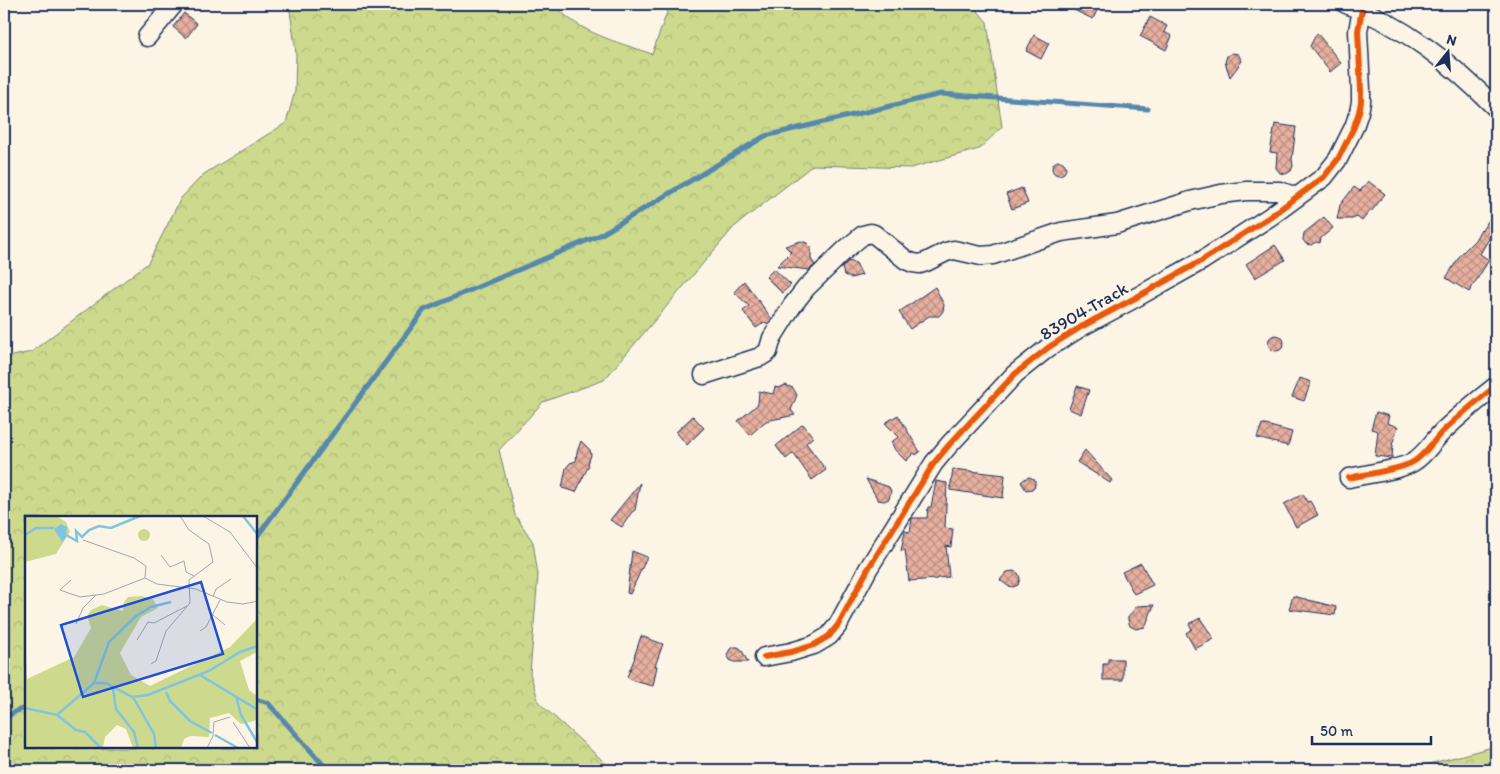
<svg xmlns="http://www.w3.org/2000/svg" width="1500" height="774" font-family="Itim,sans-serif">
<defs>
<pattern id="forest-crowns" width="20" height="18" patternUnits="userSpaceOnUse" patternTransform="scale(1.25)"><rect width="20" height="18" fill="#cdd98c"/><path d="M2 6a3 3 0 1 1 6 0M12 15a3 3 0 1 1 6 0" fill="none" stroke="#afbb7b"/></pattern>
<pattern id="building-cross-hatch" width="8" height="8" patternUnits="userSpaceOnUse" patternTransform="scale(1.25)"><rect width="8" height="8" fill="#e7af9e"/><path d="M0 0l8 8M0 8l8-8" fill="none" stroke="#ba8f84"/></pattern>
</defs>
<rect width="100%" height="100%" fill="#fcf5e5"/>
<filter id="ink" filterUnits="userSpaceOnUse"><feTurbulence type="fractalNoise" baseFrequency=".02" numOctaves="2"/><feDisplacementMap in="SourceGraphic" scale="10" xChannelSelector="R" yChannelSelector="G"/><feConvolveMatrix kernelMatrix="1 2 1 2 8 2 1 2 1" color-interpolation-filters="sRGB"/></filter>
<g filter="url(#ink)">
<path fill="url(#forest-crowns)" stroke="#748475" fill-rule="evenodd" d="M289 4H554C578 33 618 42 652 54L670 4H972L987 22 1002 127 979 149 911 168 813 165 734 227 604 380 543 402 499 450 515 515 533 542 538 575 530 673 539 703 613 770H4V358L31 352 148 263 181 198 204 174 286 123 295 91 296 53ZM26 518H256V748H26Z
M1496 746V770H1407Z"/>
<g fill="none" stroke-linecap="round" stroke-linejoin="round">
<path stroke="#5788ac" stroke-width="5" d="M256 538 424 310 600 235 765 136 941 94 1148 109
M256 699 268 703 328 770
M4 719 16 711 26 708"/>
</g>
<path fill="url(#building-cross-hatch)" stroke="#1b2f5e" d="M1061 4H1100L1093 19Z
M184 13 197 24 186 38 173 27Z
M1150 17 1167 26 1164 32 1172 36 1166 50 1140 36Z
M1317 33 1341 63 1330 72 1310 46Z
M1034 35 1049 43 1041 59 1026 51Z
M1232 53 1238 54 1242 61 1230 77 1225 62 1227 56Z
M1275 124 1296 127 1292 159 1293 166 1291 171 1286 174 1280 173 1276 168 1277 153 1270 152Z
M1052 168a7 7 0 1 1 14 0a7 7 0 1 1-14 0Z
M1368 181 1385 194 1371 212 1370 211 1362 221 1357 217 1352 219H1337L1340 205 1354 187 1360 191Z
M1022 188 1028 203 1012 209 1006 194Z
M1496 210V233L1490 237 1480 254 1489 260 1469 292 1446 278 1461 254 1475 240 1481 229 1482 230Z
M1324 217 1333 228 1321 238 1320 243 1316 242 1311 245 1306 244 1303 240 1304 233Z
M801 241 807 243 811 247V259L815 265 809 270 777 266 791 252 785 246Z
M1275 245 1285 260 1255 278 1246 264Z
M848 261 856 263 862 275 851 278 844 275 842 267Z
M774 269 791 285 782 293 766 277Z
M744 281 772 319 768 324 765 322 756 328 743 311 749 306 734 292Z
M935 287 944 305 943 311 939 316H929L910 329 899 312Z
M1268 343a8 8 0 1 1 16 0a8 8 0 1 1-16 0Z
M1300 378 1311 382 1304 401 1292 397Z
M785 385 793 388 797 395 791 410 795 415 766 421 750 435 738 421 758 404 759 391 773 394 775 387 779 388Z
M1077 386 1089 390 1081 414 1069 409Z
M1376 412 1389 416 1387 423 1398 427 1392 445H1393L1392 458 1375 456 1378 431 1371 429Z
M898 415 920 452 916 455 914 453 906 461 895 450 891 442 899 437 885 423Z
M693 416 704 428 687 445 676 432Z
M803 424 813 437 806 443 826 470 812 480 793 453 786 459 776 446Z
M1262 424 1292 432 1288 446 1257 438Z
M581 441 590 450 591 455 588 464 589 465 576 492 562 488 566 468 570 463 576 461 577 452Z
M1085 450 1112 480 1110 483 1077 462Z
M953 469 1005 475 1003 498 950 490Z
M1030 477 1035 480V486L1032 489 1026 490 1021 482 1026 478Z
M866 479 889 487 891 491 889 499 884 501 878 500Z
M936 481 947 483 945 528 953 529 951 547 946 546 949 577 937 578V579L909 581 905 550 901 551 905 531 910 532 912 518H927L928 507H931Z
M640 483 635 510 631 513 622 527 610 520Z
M1303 494 1307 502 1310 501 1318 515 1296 527 1284 504Z
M632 551 647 557 630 594 627 593Z
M1141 563 1153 585 1134 594 1122 572Z
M1013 571 1018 573 1020 578 1018 585 1013 587 1008 586 1000 580 1007 572Z
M1293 596 1336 607 1335 615 1289 609Z
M1154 605 1145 627 1136 629 1130 626 1128 620V617L1137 606Z
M1200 618 1214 639 1195 649 1186 633 1192 629 1189 624Z
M641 636 663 644 655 666H657L653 686 634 681 627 677 635 657H634Z
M734 647H738L741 649 748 662H734L730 660 727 655 730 649Z
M1108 659H1123V680H1103V664H1108Z"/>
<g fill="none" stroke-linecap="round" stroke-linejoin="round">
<defs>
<path id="street" d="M1346 4C1404 25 1453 65 1496 108
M147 37 174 4
M704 375 760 357 768 352 772 338 792 306 806 288 846 249 863 235 871 233 874 234 906 260 913 263 920 264 926 262 946 252 954 250 981 256 993 255 1061 232 1117 224 1190 201 1221 194 1246 191H1280L1296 197
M1349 478C1366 474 1400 470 1413 462 1425 455 1433 441 1443 431 1460 415 1478 400 1496 386
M764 657 791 652 814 645 829 636 838 625 868 569 934 463 949 445 1015 374 1049 347 1081 327 1137 297 1203 260 1271 216 1324 177 1338 159 1354 127 1359 112 1361 102V90L1358 31 1363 4"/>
</defs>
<use href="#street" stroke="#1b2f5e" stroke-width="21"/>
<use href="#street" stroke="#fcf5e5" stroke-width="18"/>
<defs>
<path id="cycleway" d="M1349 478C1366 474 1400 470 1413 462 1425 455 1433 441 1443 431 1460 415 1478 400 1496 386
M764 657 791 652 814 645 829 636 838 625 868 569 934 463 949 445 1015 374 1049 347 1081 327 1137 297 1203 260 1271 216 1324 177 1338 159 1354 127 1359 112 1361 102V90L1358 31 1363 4"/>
</defs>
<use href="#cycleway" stroke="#fcf5e5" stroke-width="9"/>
<use href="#cycleway" stroke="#e8590c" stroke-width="6"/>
</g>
</g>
<g text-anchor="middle" stroke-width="5" stroke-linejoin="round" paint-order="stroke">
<g font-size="18" fill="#1b2f5e" stroke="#fcf5e5">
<text transform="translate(1084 311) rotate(-30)" y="6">83904 Track</text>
</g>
</g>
<g transform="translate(25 516)">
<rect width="232" height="232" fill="#fcf5e5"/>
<path d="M113 19a6 6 0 1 1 12 0a6 6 0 1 1-12 0Z" fill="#cdd98c"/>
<path d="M0 0H31L41 6 45 16 31 38 0 46ZM116 80 128 83 133 92 116 101 95 137 106 159 125 170 205 131 232 103V136L215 145 224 174 232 180V204L216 208 204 197 185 202 184 221 165 220 159 223 156 232H108L101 213 92 209 80 221 78 232H0V111L2 163 49 141 66 112 62 100 66 94 77 89 98 95 99 86 103 81Z" fill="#cdd98c"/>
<path d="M36 8 42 11 41 21 37 26 29 13Z" fill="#7fc4e0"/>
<path fill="none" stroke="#7fc4e0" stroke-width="2.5" d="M218 0 233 19M0 19 11 12H29M41 19 52 25 51 15 57 21 64 14 74 10 86 12 115 0M175 159 233 194M69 167 84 126 111 100 126 91 146 86M88 173 91 193 109 216 113 232M141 176 145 185 165 205 187 217M211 180 216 199 232 226M108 181 129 218 131 232M0 192 32 199 69 167H81L107 181 123 179 184 155 215 136 233 130M32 199 51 214 60 216 76 232M190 219 213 232"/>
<path fill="none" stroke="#a2a6af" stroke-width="1" d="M178 0 205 16 233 53M58 24 109 42 121 50 120 62M136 39 145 51 159 45 161 56 169 60M46 64 35 74 55 81 79 78 120 62 132 68 171 73 202 86 218 88 233 85M188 81 191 73 206 63M188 99 200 109M51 108 58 92 71 79M175 115 181 111 195 84M112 124 123 106 129 107 162 90M126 148 131 145 141 115 165 87 164 64 188 46 184 28 164 14 155 0M208 206 225 232M182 232 188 220 189 206 205 201"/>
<path fill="#1d4ed8" fill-opacity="0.15" stroke="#1d4ed8" stroke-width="2.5" d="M176 66 198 138 58 181 36 109Z"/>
<rect width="232" height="232" fill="none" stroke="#1b2f5e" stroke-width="2.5"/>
</g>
<rect width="1500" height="774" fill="none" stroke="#fcf5e5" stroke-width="20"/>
<rect x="10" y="10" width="1480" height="754" fill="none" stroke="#1b2f5e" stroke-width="2" filter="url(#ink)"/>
<g transform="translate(1448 52) rotate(17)" stroke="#fcf5e5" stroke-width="4" paint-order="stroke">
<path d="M0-4L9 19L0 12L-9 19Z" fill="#1b2f5e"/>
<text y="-8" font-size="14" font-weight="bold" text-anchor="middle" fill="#1b2f5e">N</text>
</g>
<path d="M1312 736v8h119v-8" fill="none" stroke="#1b2f5e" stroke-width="2.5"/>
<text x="1320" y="736" font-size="15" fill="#1b2f5e" stroke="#fcf5e5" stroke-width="4" paint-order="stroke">50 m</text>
</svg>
